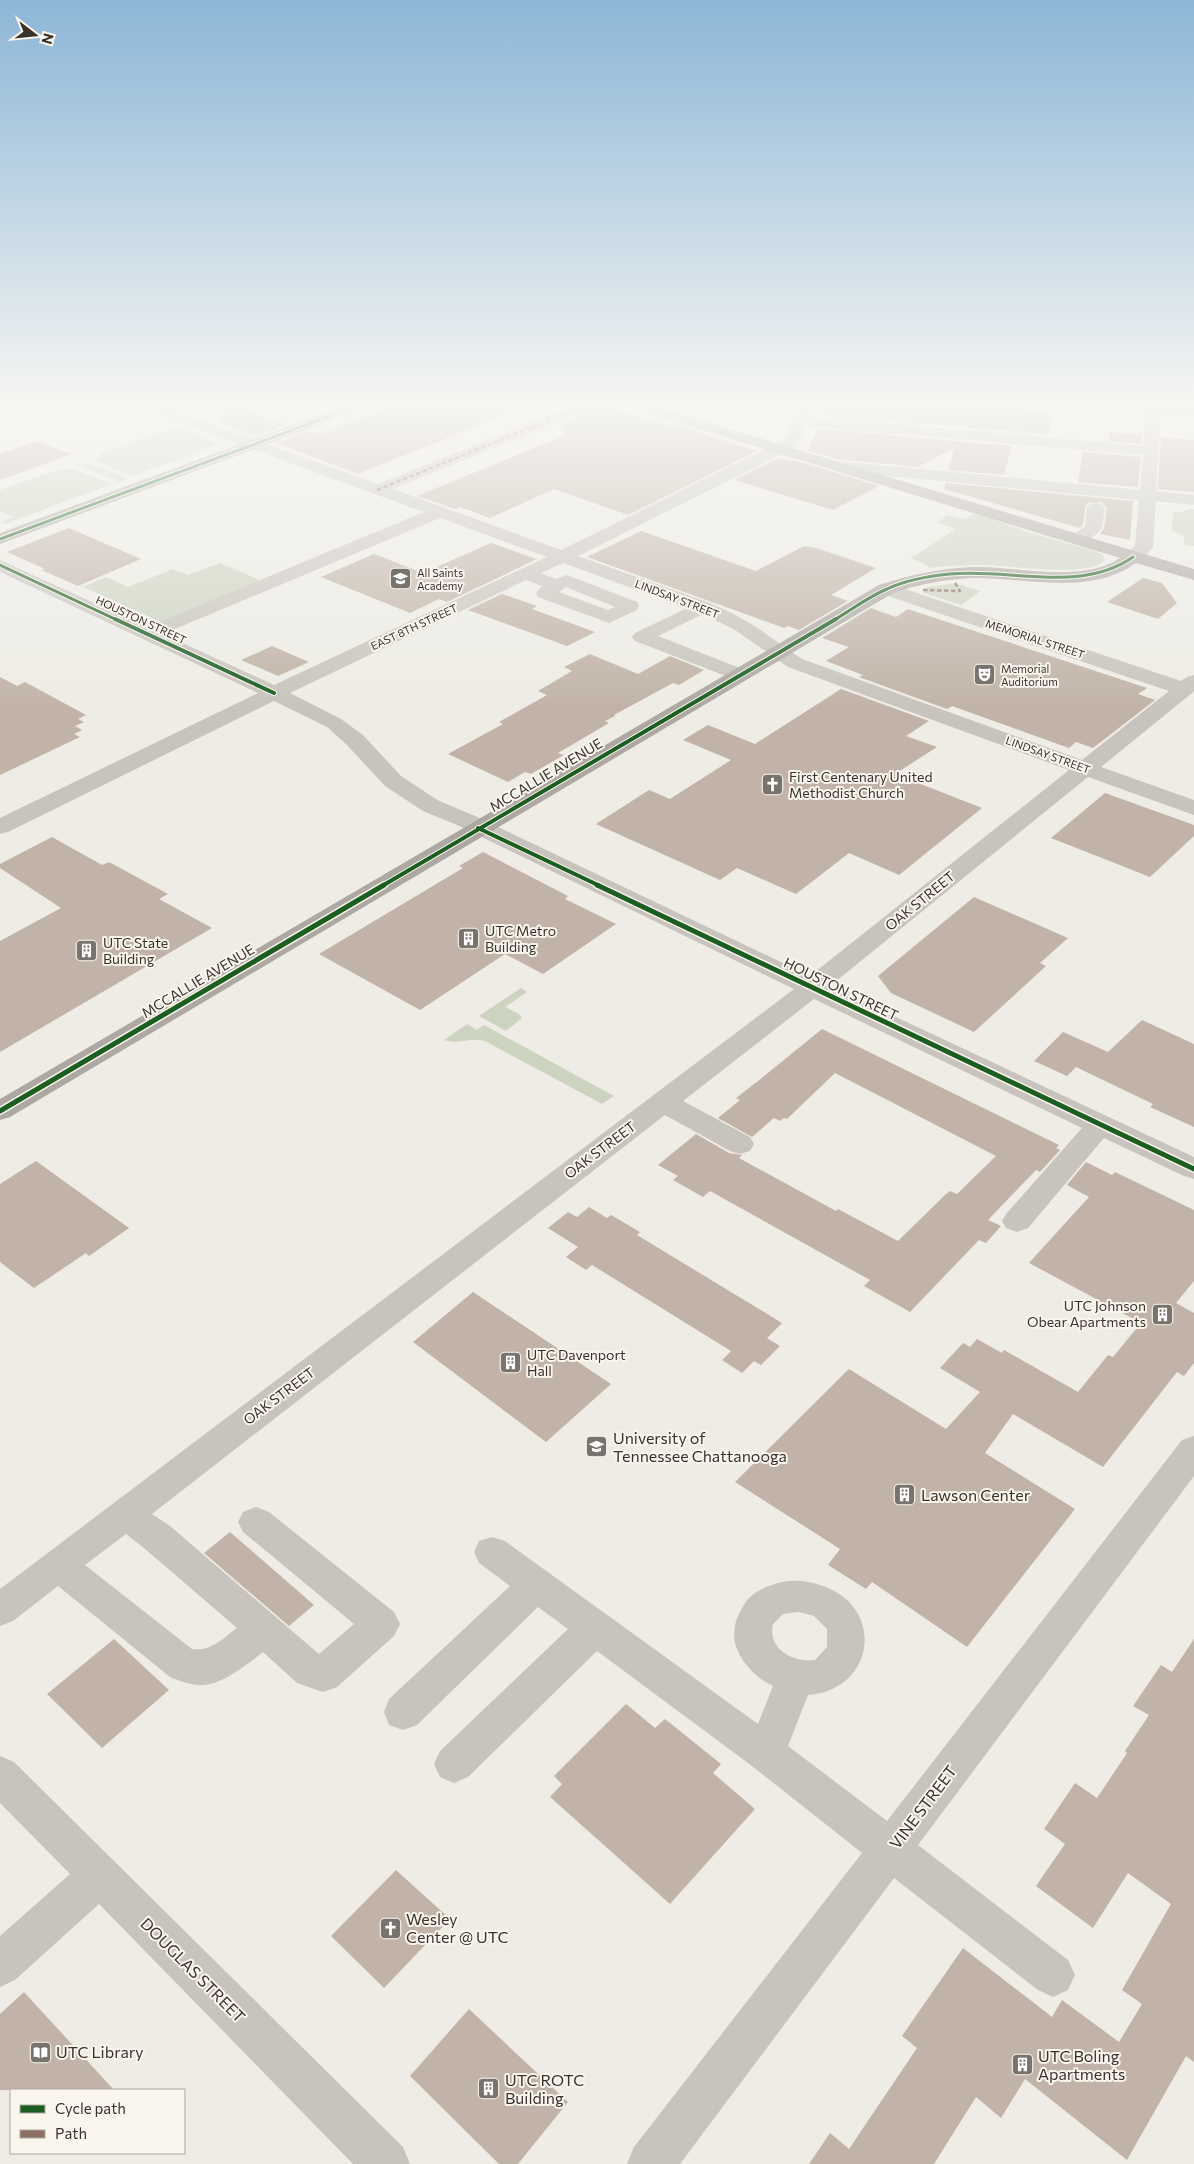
<svg xmlns="http://www.w3.org/2000/svg" width="1194" height="2164" font-family="Commissioner,sans-serif">
<rect width="100%" height="100%" fill="#eeece5"/>
<path fill="#ccd4c0" d="M176 427 221 444 132 476 93 460 100 454Z
M87 463 122 476 127 479 119 482 79 466Z
M72 469 112 484 5 524 2 522 13 517 0 511V490L54 471Z
M1188 509H1194V546L1185 545 1183 536 1172 530 1173 512H1182Z
M978 513 1028 532 1095 551 1101 554 1105 560C1090 578 1011 566 988 565 968 565 949 565 930 568L923 563 911 558 956 529 938 523 947 515 963 519Z
M220 563 260 580 163 623 83 587 106 577 128 587 173 569 188 575Z
M955 583 980 591 961 605 924 593 923 590 928 587Z
M521 988 527 992 505 1007 519 1014 522 1018 506 1031 479 1016Z
M467 1024 477 1030 484 1025 614 1096 602 1104 485 1041C472 1037 458 1045 444 1040Z"/>
<path fill="#c1b3a7" d="M227 407H236L288 424 256 436 221 424Z
M390 407H521V408L358 474 276 443 308 431 318 434Z
M591 407H609L670 426 674 424 757 451 628 515 554 489 490 518 460 507 455 509 417 496 566 435 560 423 588 412Z
M828 407H999L1054 413 1049 434 824 416Z
M818 429 1012 446 1004 475 949 470 954 448 918 467 837 459 808 451Z
M1110 432 1142 435 1141 444 1108 441Z
M1161 437 1194 440V492L1158 489Z
M38 441 72 454 0 480V454Z
M1083 452 1141 457 1138 487 1078 482Z
M779 458 791 461 794 460 879 486 833 510 734 480Z
M946 483 1133 501 1130 540 1100 534 1104 528 1107 508 1102 502 1088 503 1085 508 1083 525 1080 528 944 489Z
M69 528 141 559 78 586 41 570 45 569 7 552Z
M641 531 756 571 804 546 816 548 876 568 831 595 848 601 799 630 788 626 784 628 587 557Z
M491 543 537 559 447 602 439 599 410 613 321 577 374 554 423 573Z
M1143 578 1162 583 1177 603 1158 619 1107 602Z
M502 594 537 606 532 609 595 632 567 646 468 610Z
M871 608 896 617 908 609 1147 688 1138 694 1155 700 1093 748 1076 742 1069 748 952 706 947 709 859 677 863 675 826 661 849 647 822 638Z
M272 646 309 662 278 676 241 660Z
M590 654 638 674 670 656 704 670 679 685 673 683 614 715 615 716 605 721 609 723 558 753 564 755 531 774 525 772 508 782 448 754 503 724 499 722 547 695 538 691 572 671 564 667Z
M0 677 17 686 25 682 86 715 78 719 84 722 75 726 82 730 74 734 80 737 0 775Z
M841 689 929 721 906 736 937 747 895 774 982 808 899 875 849 853 796 894 737 868 720 880 596 824 649 790 670 799 731 760 683 740 708 725 755 744Z
M1105 793 1194 825V836L1150 877 1051 838Z
M52 837 102 865 109 862 168 894 159 899 212 928 0 1052V941L61 908 0 868V864Z
M483 852 568 896 565 899 616 924 543 974 505 954 420 1010 319 954 463 868 459 866Z
M974 897 1068 938 1040 963 1046 966 974 1032 891 993 878 976Z
M1142 1020 1194 1044V1127L1150 1107 1153 1104 1076 1067 1067 1076 1034 1061 1063 1032 1108 1052Z
M822 1029 1059 1145 1056 1148 1060 1150 1040 1172 1036 1170 988 1220 1001 1226 986 1243 979 1240 910 1312 864 1286 870 1280 710 1191 703 1197 673 1180 678 1176 658 1165 696 1134 729 1153 742 1155 739 1158 836 1211 838 1209 898 1241 945 1195 950 1191 957 1194 996 1156 835 1073 787 1119 784 1118 780 1121 774 1118 752 1137 718 1118 740 1100 736 1098 758 1081Z
M36 1161 129 1228 89 1256 86 1253 34 1288 0 1262V1184Z
M1086 1162 1112 1175 1115 1172 1194 1210V1281L1176 1303 1194 1313V1363L1184 1376 1177 1372 1103 1467 1013 1414 985 1453 1075 1509 967 1647 872 1582 866 1589 828 1565 840 1549 735 1482 849 1369 946 1429 980 1392 940 1368 963 1343 970 1347 977 1339 1002 1353 1004 1350 1078 1392 1108 1355 1113 1357 1141 1323 1029 1263 1089 1197 1067 1185Z
M589 1207 607 1218 611 1215 640 1232 637 1235 782 1323 767 1338 780 1346 761 1365 754 1361 742 1373 722 1360 731 1351 592 1265 586 1270 566 1257 578 1247 548 1228 568 1212 577 1217Z
M473 1292 611 1384 546 1442 413 1342Z
M230 1532 314 1605 289 1626 204 1553Z
M114 1639 169 1690 102 1748 47 1694Z
M1194 1639V2062L1186 2056 1127 2160 1025 2079 1001 2118 976 2097 934 2164H809L830 2133 849 2149 917 2048 902 2036 963 1948 1052 2017 1062 2000 1119 2042 1142 2004 1122 1990 1171 1904 1128 1873 1093 1928 1036 1886 1065 1844 1044 1829 1075 1783 1097 1798 1127 1753 1125 1751 1149 1715 1133 1706 1161 1665 1172 1672Z
M626 1704 655 1728 665 1719 721 1764 713 1773 755 1809 670 1904 550 1797 562 1784 554 1776Z
M396 1870 450 1919 384 1988 331 1936Z
M24 1992 114 2090H0V2014Z
M469 2009 568 2102 518 2164H499L410 2076Z"/>
<g fill="none" stroke-linecap="round" stroke-linejoin="round">
<path fill="#c8c4bd" fill-rule="evenodd" d="M142 407H164L378 484 569 407H589L587 410 393 489 561 550 784 440 801 407H815L811 417 1143 446 1146 414 1108 412 1103 410 1101 407H1194V417L1161 415 1156 491 1194 495V505L1156 501 1153 547C1146 556 1138 564 1127 561L1124 557 1135 545 1139 500 837 471 831 469 829 466 831 463 837 461 1140 490 1143 455 806 426 796 446 786 452 578 556 710 603 732 613 756 627 802 659 1082 760 1169 691 879 593 877 589 879 585 886 583 893 585 1181 681 1187 677 1194 675V691L1192 693 1101 767 1194 800V815L1088 777 830 986 1194 1157V1179L1184 1176 1104 1138 1028 1228 1017 1232 1006 1228 1002 1221 1006 1214 1082 1128 814 999 683 1101 750 1137 754 1144 750 1151 740 1154 730 1151 665 1115 152 1514 170 1526 319 1654 354 1624 243 1532 238 1522 243 1512 256 1507 269 1512 394 1612 400 1624 394 1636 337 1687 323 1692 297 1683 263 1652C249 1663 223 1684 204 1685 193 1686 180 1681 170 1677L58 1586 13 1621 0 1626V1589L794 989 457 825 423 811 385 786 347 745 327 727 274 701 8 832 0 834V818L258 693 0 572V560L147 627 424 512 145 410ZM440 518 547 557 274 685 163 634ZM563 563 687 608 635 633 632 637 635 641 731 678 738 680 745 678 748 674 745 670 658 636 703 614 735 630 788 667 1069 770 810 976 473 815 439 801 401 776 363 735 341 719 290 693 526 580 542 586 536 593 538 597 609 623 637 610 639 606 637 602 572 577 566 575 556 579 541 573ZM566 587 615 607 608 610 559 592ZM126 1534 144 1548 237 1628C222 1639 210 1652 192 1649L85 1565Z
M1096 503 1102 504 1105 508 1102 528C1095 537 1082 546 1071 543L1068 539 1085 526 1087 508 1090 504Z
M1194 1436V1476L918 1845 1068 1960 1075 1975 1068 1990 1053 1997 1038 1990 894 1878 680 2164H627L634 2147 862 1853 752 1766 597 1651 468 1777 454 1783 440 1777 434 1764 440 1751 568 1629 538 1607 417 1725 403 1730 389 1725 384 1712 389 1699 510 1586 479 1563 474 1552 479 1541 492 1537 505 1541 758 1724 773 1686C753 1677 729 1651 735 1626 736 1619 740 1611 744 1605 751 1592 765 1587 778 1583 794 1579 808 1581 823 1586 886 1608 875 1690 808 1695L788 1746 887 1821 1182 1440ZM799 1612 814 1616 827 1629V1647L815 1660C793 1663 767 1649 773 1624L783 1614Z
M0 1756 14 1762 403 2147 410 2164H353L99 1904 15 1980 0 1987V1936L70 1874 0 1803Z"/>
<path fill="#ada8a2" fill-rule="evenodd" d="M340 407H362L359 410 0 544V533Z
M635 407H657L1194 569V580L1136 563C1090 596 1027 578 975 578 947 579 919 584 893 593L10 1117 0 1120V1099L879 585C910 575 941 568 973 567 1017 566 1082 584 1120 558L637 410Z"/>
<path stroke="#8d6e63" stroke-width="2.5" stroke-dasharray="4.5 2.5" stroke-linecap="butt" d="M377 490 582 407
M923 590 960 591 955 583"/>
<defs>
<path id="cycleway-far2" d="M0 539 354 407
M0 565 117 620
M834 620C851 610 868 597 887 589 906 580 929 576 950 574 1010 568 1080 594 1133 557"/>
<path id="cycleway-far1" d="M115 619 274 693
M478 828 600 886
M382 886 836 619"/>
<path id="cycleway" d="M597 885 1194 1169
M0 1111 384 885"/>
</defs>
<use href="#cycleway-far2" stroke="#faf6ee" stroke-width="5"/>
<use href="#cycleway-far1" stroke="#faf6ee" stroke-width="6"/>
<use href="#cycleway" stroke="#faf6ee" stroke-width="8"/>
<use href="#cycleway-far2" stroke="#1b5e20" stroke-width="3"/>
<use href="#cycleway-far1" stroke="#1b5e20" stroke-width="4"/>
<use href="#cycleway" stroke="#1b5e20" stroke-width="5"/>
</g>
<linearGradient id="sky" x2="0" y2="1"><stop stop-color="#8cb6d7"/><stop offset="0.57" stop-color="#f7f6f3"/><stop offset="1" stop-color="#f7f6f3" stop-opacity="0"/></linearGradient>
<rect width="1194" height="710" fill="url(#sky)"/>
<defs>
<symbol id="school-square" viewBox="-11 -11 22 22"><rect x="-9" y="-9" width="18" height="18" rx="4" fill="#78736c" stroke="#faf6ee"/><path d="M0-5L7-2L0 1L-7-2ZM-4 1L0 2.5L4 1V4Q0 6-4 4Z" fill="#fff"/></symbol>
<symbol id="theatre-square" viewBox="-11 -11 22 22"><rect x="-9" y="-9" width="18" height="18" rx="4" fill="#78736c" stroke="#faf6ee"/><path d="M-5-5.5Q0-4 5-5.5V0Q5 5 0 6Q-5 5-5 0ZM-3.3-2.5H-1v1.5H-3.3ZM1-2.5H3.3v1.5H1ZM-2.8 1Q0 5.5 2.8 1Z" fill="#fff"/></symbol>
<symbol id="church-square" viewBox="-11 -11 22 22"><rect x="-9" y="-9" width="18" height="18" rx="4" fill="#78736c" stroke="#faf6ee"/><path d="M-1.2-6h2.4v3.5h3.3v2.4h-3.3V6h-2.4V-.1h-3.3v-2.4h3.3Z" fill="#fff"/></symbol>
<symbol id="building-square" viewBox="-11 -11 22 22"><rect x="-9" y="-9" width="18" height="18" rx="4" fill="#78736c" stroke="#faf6ee"/><path d="M-4-6H4V6H1V3H-1V6H-4ZM-2.5-4.3h1.7v1.8h-1.7ZM.8-4.3h1.7v1.8H.8ZM-2.5-1h1.7V.8h-1.7ZM.8-1h1.7V.8H.8Z" fill="#fff"/></symbol>
<symbol id="university-square" viewBox="-11 -11 22 22"><rect x="-9" y="-9" width="18" height="18" rx="4" fill="#78736c" stroke="#faf6ee"/><path d="M0-5L7-2L0 1L-7-2ZM-4 1L0 2.5L4 1V4Q0 6-4 4Z" fill="#fff"/></symbol>
<symbol id="library-square" viewBox="-11 -11 22 22"><rect x="-9" y="-9" width="18" height="18" rx="4" fill="#78736c" stroke="#faf6ee"/><path d="M-6-4Q-3-5.5-.7-3.5V5Q-3 3-6 4ZM6-4Q3-5.5 .7-3.5V5Q3 3 6 4Z" fill="#fff"/></symbol>
</defs>
<g fill-rule="evenodd">
<use href="#school-square" x="388" y="566" width="25" height="25"/>
<use href="#theatre-square" x="972" y="662" width="25" height="25"/>
<use href="#church-square" x="760" y="772" width="25" height="25"/>
<use href="#building-square" x="456" y="926" width="25" height="25"/>
<use href="#building-square" x="74" y="938" width="25" height="25"/>
<use href="#building-square" x="1150" y="1302" width="25" height="25"/>
<use href="#building-square" x="498" y="1350" width="25" height="25"/>
<use href="#university-square" x="584" y="1434" width="25" height="25"/>
<use href="#building-square" x="892" y="1482" width="25" height="25"/>
<use href="#church-square" x="378" y="1916" width="25" height="25"/>
<use href="#library-square" x="28" y="2040" width="25" height="25"/>
<use href="#building-square" x="1010" y="2052" width="25" height="25"/>
<use href="#building-square" x="476" y="2076" width="25" height="25"/>
</g>
<g text-anchor="middle" stroke-width="4" stroke-linejoin="round" paint-order="stroke">
<g font-size="11" fill="#39322b" stroke="#faf6ee" text-anchor="start">
<text x="417" y="577">All Saints<tspan x="417" dy="13">Academy</tspan></text>
<text x="1001" y="673">Memorial<tspan x="1001" dy="13">Auditorium</tspan></text>
</g>
<g font-size="11" fill="#39322b" stroke="#faf6ee">
<text transform="translate(677 599) rotate(21)" y="4">LINDSAY STREET</text>
<text transform="translate(141 620) rotate(25)" y="4">HOUSTON STREET</text>
<text transform="translate(414 627) rotate(-25)" y="4">EAST 8TH STREET</text>
<text transform="translate(1035 639) rotate(18)" y="4">MEMORIAL STREET</text>
<text transform="translate(1048 755) rotate(20)" y="4">LINDSAY STREET</text>
</g>
<g font-size="14" fill="#39322b" stroke="#faf6ee">
<text transform="translate(546 775) rotate(-31)" y="5">MCCALLIE AVENUE</text>
<text transform="translate(920 901) rotate(-39)" y="5">OAK STREET</text>
<text transform="translate(198 981) rotate(-31)" y="5">MCCALLIE AVENUE</text>
<text transform="translate(841 989) rotate(26)" y="5">HOUSTON STREET</text>
<text transform="translate(600 1150) rotate(-37)" y="5">OAK STREET</text>
<text transform="translate(279 1396) rotate(-37)" y="5">OAK STREET</text>
</g>
<g font-size="14" fill="#39322b" stroke="#faf6ee" text-anchor="start">
<text x="789" y="782">First Centenary United<tspan x="789" dy="16">Methodist Church</tspan></text>
<text x="485" y="936">UTC Metro<tspan x="485" dy="16">Building</tspan></text>
<text x="103" y="948">UTC State<tspan x="103" dy="16">Building</tspan></text>
<text x="1146" y="1311" text-anchor="end">UTC Johnson<tspan x="1146" dy="16">Obear Apartments</tspan></text>
<text x="527" y="1360">UTC Davenport<tspan x="527" dy="16">Hall</tspan></text>
</g>
<g font-size="16" fill="#39322b" stroke="#faf6ee" text-anchor="start">
<text x="613" y="1444">University of<tspan x="613" dy="18">Tennessee Chattanooga</tspan></text>
<text x="921" y="1501">Lawson Center</text>
<text x="406" y="1925">Wesley<tspan x="406" dy="18">Center @ UTC</tspan></text>
<text x="56" y="2058">UTC Library</text>
<text x="1038" y="2062">UTC Boling<tspan x="1038" dy="18">Apartments</tspan></text>
<text x="505" y="2086">UTC ROTC<tspan x="505" dy="18">Building</tspan></text>
</g>
<g font-size="16" fill="#39322b" stroke="#faf6ee">
<text transform="translate(923 1807) rotate(-53)" y="6">VINE STREET</text>
<text transform="translate(193 1970) rotate(45)" y="6">DOUGLAS STREET</text>
</g>
</g>
<rect x="10" y="2089" width="175" height="65" fill="#faf6ee" stroke="#ada8a0"/>
<rect x="20" y="2105" width="25" height="8" fill="#1b5e20" stroke="#ada8a0"/>
<text x="55" y="2114" font-size="15" fill="#39322b">Cycle path</text>
<rect x="20" y="2130" width="25" height="8" fill="#8d6e63" stroke="#ada8a0"/>
<text x="55" y="2139" font-size="15" fill="#39322b">Path</text>
<g transform="translate(35 35) rotate(106)" stroke="#faf6ee" stroke-width="4" paint-order="stroke">
<path d="M0-4L9 19L0 12L-9 19Z" fill="#39322b"/>
<text y="-8" font-size="14" font-weight="bold" text-anchor="middle" fill="#39322b">N</text>
</g>
</svg>
